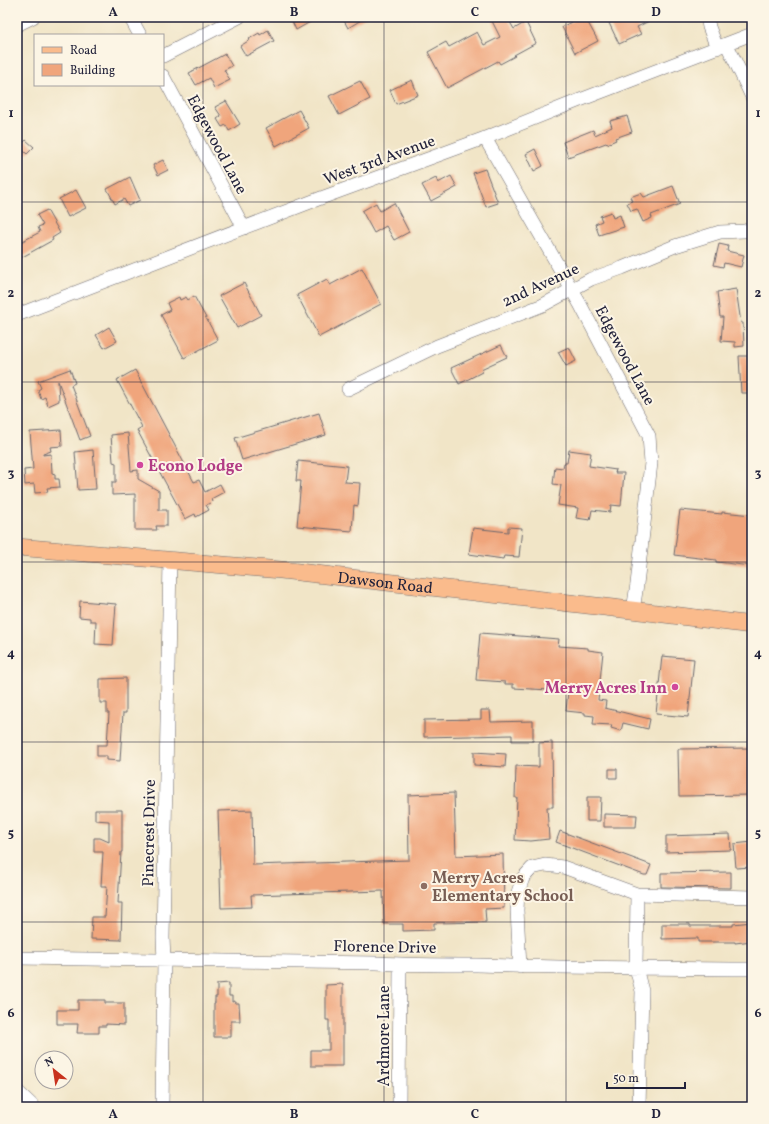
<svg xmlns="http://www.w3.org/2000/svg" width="769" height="1124" font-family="Vollkorn,serif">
<rect width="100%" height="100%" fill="#fcf5e5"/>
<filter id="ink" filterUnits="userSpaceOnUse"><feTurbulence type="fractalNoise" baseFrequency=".025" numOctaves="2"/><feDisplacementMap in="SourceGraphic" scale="8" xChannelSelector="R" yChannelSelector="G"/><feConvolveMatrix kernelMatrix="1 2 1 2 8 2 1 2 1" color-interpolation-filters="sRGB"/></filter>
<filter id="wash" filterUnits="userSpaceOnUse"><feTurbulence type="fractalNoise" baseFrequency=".012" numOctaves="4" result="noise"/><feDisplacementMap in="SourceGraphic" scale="16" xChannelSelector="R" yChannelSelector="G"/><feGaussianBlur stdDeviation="0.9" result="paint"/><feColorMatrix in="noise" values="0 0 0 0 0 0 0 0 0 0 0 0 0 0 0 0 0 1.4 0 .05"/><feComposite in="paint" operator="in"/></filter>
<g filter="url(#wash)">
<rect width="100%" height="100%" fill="#f1e5c7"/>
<g id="blocks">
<path fill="#f0a57c" d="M300 17H319L296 30 292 21Z
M342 17H366L348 28Z
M490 17H507L514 29 526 22 536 43 514 55 515 56 500 64 498 61 447 88 428 52 446 42 449 47 477 32 484 45 500 37Z
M580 17H585L598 41 575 53 562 27Z
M622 17H657L637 27 641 34 619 44 609 23Z
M268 30 274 41 246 56 240 46 250 40 249 39 259 33 260 35Z
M225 54 232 66 224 70 230 80 214 88 209 78 196 85 189 73Z
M412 80 418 95 396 104 390 90Z
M360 81 370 99 339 115 329 96Z
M226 101 240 124 229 131 226 125 222 127 217 119 221 116 215 107Z
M299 110 309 128 276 146 266 128Z
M627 116 632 132 615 138 616 140 607 144 606 143 568 157 563 142 593 130 595 135 612 127 610 121Z
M26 140 34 147 27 154 19 147Z
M535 149 543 166 534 171 526 154Z
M163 160 168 170 158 175 153 165Z
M485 169 498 203 486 207 473 173Z
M451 176 457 187 431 201 422 185 436 178 438 183Z
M130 177 140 200 128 206 124 199 115 204 107 189Z
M673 186 680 204 651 215 652 218 643 222 637 209 631 211 627 203 632 201 630 197 641 193 644 197Z
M76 190 86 208 68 217 59 199Z
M376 203 380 211 394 203 409 232 394 240 386 226 374 233 362 211Z
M47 210 60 233 52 238 53 240 17 260V244L40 232 38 227 43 225 37 215Z
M611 212 613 218 620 215 624 227 599 235 595 224 602 221 600 216Z
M719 244 728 246 727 251 744 255 741 267 724 263 723 267 714 265Z
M362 268 381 304 319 337 297 295 327 279 330 285Z
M244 283 261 315 237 328 219 296Z
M736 289 741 323H743L744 346 735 347V342L721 341 723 317H720L717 292Z
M194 296 218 340 184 358 161 315 170 310 167 303 179 297 180 300 186 297 188 300Z
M109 327 117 341 104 348 96 335Z
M501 345 507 357 481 369 482 372 459 384 451 368Z
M569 347 576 361 566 366 558 352Z
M739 356H748L749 372H752V393H741Z
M70 369 75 383 71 385 90 436 80 440 58 381 59 401 48 406 45 397 41 399 38 390 41 388 38 381Z
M135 370 194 482 199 480 205 492 220 484 224 492 211 499 212 502 206 505 209 510 196 517 195 514 185 519 137 430 142 427 117 380Z
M319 413 326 435 242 460 235 438Z
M61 430 62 446 50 447 51 451 43 454V455L51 454 52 473 55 474V479H59L60 487 47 488 48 492 35 493 34 484 25 485 24 470 33 469 30 432Z
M128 433 131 471 138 470V479L159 491V510H167V526H156L157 530H135V494L112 495V482H116V463L113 462 111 435Z
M93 450 96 489 78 490 75 452Z
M569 450 591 453 589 466 616 470 615 473H624L621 506 611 505 610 512 592 510 590 520 576 518 578 508 558 505 561 485 553 484 555 467 563 468 564 463H567Z
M298 461 347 466 345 482 360 483 358 506 354 505 352 531 297 526 301 481H296Z
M680 510 722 514V512L752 515V566L716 562V560L674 555Z
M508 527 522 528 519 557 504 556 503 559 469 554 473 528 508 532Z
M80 601 116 604 113 645 95 644 96 621H90V618L79 617Z
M480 633 559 639 558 646 588 648V650L603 652 598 700 606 701 605 708 650 719 648 729 623 723 621 731 611 728 612 725 593 724 594 716 585 715V713L566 711 568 691 513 688V684H505V682L476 680Z
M662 656 694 659 688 717 656 714Z
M126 678V713H123L120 761 107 760V756H97V745H107L109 713H107V703H100V679Z
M481 710H490L491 722 533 721V741H512V735L424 737V720L481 719Z
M552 742 553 807H547L549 839 531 841 515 840 517 798H515L516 766 539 767V743Z
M752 748V795L679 796 678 749Z
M474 752 506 754 505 767 474 765Z
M609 769H617V778H609Z
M454 793 456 856 503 854 504 908 485 909 486 922 434 923V930L403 931V924H384L383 891 251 895 252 907 221 908 218 811 252 810 253 865 409 860 408 795Z
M587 797H601L600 821H587Z
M95 810H122V852H121L118 903H122L121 940 91 939 92 917H105L107 886H101L103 852H94V838H100L109 842V821L95 820Z
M604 814 637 815 636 827H604Z
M560 831 651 865 647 875H644L556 842Z
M730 834 731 850 666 852V836Z
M752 842V867L736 868 734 844Z
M731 872V888L661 887V873Z
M752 922V941L735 943V942H698V938L662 939V924H690V926H733V924Z
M229 983V996H232V1002L235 1001V1003H239L240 1021H231V1037H214V1003H215V997H217V984Z
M343 984V1066H311V1050H329V1020H326V985Z
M78 1000H105V1003H124V1025L106 1024V1026H99V1033H77L78 1024H57V1010H78Z"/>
</g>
</g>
<g filter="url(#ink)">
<use href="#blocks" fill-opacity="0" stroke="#6a666c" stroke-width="1"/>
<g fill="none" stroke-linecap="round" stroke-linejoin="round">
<defs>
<path id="minor" d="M130 17 140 35
M707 17 709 27 717 48
M17 25 33 17
M727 45 735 61 752 97
M163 56 239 17
M163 76 244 228
M485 138 580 304 649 436 651 463 637 584 633 611
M17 315 321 198 485 138 580 100 752 34
M348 389 437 346 543 305 591 279 622 268 675 246 720 232 744 231 752 229
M637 894 636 968 642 991 639 1107
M17 958 377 963C410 965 443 965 477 965 568 968 660 968 752 969
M520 967 517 910 518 892 523 878 532 868 545 865 563 867 637 894 752 897
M17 1091 34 1107
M162 1107 164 960 163 938 170 560
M399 1107 400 965"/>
<g id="major">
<path id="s1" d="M17 547 281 570 648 612 752 625"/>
</g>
</defs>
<use href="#minor" stroke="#6a666c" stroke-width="14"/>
<use href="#major" stroke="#6a666c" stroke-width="18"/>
<use href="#minor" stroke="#fff" stroke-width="13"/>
<use href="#major" stroke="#fabb8c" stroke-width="17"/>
</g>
</g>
<path fill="none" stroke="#22223b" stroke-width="1" stroke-opacity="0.55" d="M203 17V1107M384 17V1107M566 17V1107M17 202H752M17 382H752M17 562H752M17 742H752M17 922H752"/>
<g fill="#d1479c" stroke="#fcf5e5" stroke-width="1.5">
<circle cx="140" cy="465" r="4"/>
<circle cx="675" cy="687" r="4"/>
</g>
<circle fill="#8d6e63" stroke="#fcf5e5" stroke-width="1.5" cx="424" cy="886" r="4"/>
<g text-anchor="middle" stroke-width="4" stroke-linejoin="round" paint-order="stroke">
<g font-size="16" fill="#22223b" stroke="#fcf5e5">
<text transform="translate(218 144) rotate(62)" y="6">Edgewood Lane</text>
<text transform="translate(379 159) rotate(-20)" y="6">West 3rd Avenue</text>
<text transform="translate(540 284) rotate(-25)" y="6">2nd Avenue</text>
<text transform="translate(626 355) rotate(62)" y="6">Edgewood Lane</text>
<text dy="6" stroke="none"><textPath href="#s1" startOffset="370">Dawson Road</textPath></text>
<text transform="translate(148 833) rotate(-89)" y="6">Pinecrest Drive</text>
<text transform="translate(385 946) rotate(1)" y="6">Florence Drive</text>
<text transform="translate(383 1036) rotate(-90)" y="6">Ardmore Lane</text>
</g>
<g font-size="16" font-weight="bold" fill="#b23c85" stroke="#fcf5e5" text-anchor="start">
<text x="148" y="471">Econo Lodge</text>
<text x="667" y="693" text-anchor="end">Merry Acres Inn</text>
</g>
<g font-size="16" font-weight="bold" fill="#785e54" stroke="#fcf5e5" text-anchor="start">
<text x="432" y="883">Merry Acres<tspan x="432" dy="18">Elementary School</tspan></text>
</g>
</g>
<rect width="769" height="1124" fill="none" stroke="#fcf5e5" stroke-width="44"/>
<rect x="34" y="34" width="130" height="52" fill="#fcf5e5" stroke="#a5a1a1"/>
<rect x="42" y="47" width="20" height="6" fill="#fabb8c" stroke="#a5a1a1"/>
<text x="70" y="54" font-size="12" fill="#22223b">Road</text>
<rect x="42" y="64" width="20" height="12" fill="#f0a57c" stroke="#a5a1a1"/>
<text x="70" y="74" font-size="12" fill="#22223b">Building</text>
<g transform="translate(54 1070) rotate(330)"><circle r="19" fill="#fcf5e5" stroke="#a5a1a1"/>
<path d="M0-3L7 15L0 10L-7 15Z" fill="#c8321e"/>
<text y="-6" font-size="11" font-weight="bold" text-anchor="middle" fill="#22223b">N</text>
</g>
<path d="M607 1082v6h78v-6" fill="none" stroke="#22223b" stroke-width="2"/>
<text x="613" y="1082" font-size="12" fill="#22223b" stroke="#fcf5e5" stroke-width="3" paint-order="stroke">50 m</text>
<rect x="22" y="22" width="725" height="1080" fill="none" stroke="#22223b" stroke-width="1.5"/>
<g font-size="13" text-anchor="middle" font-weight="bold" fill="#22223b">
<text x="113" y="16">A</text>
<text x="294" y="16">B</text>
<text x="475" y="16">C</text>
<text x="656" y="16">D</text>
<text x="11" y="117">1</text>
<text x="758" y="117">1</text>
<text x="11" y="297">2</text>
<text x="758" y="297">2</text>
<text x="11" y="477">3</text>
<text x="758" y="477">3</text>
<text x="11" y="657">4</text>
<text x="758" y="657">4</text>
<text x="11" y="837">5</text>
<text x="758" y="837">5</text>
<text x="11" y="1017">6</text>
<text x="758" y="1017">6</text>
<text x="113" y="1118">A</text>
<text x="294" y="1118">B</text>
<text x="475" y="1118">C</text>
<text x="656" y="1118">D</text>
</g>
</svg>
